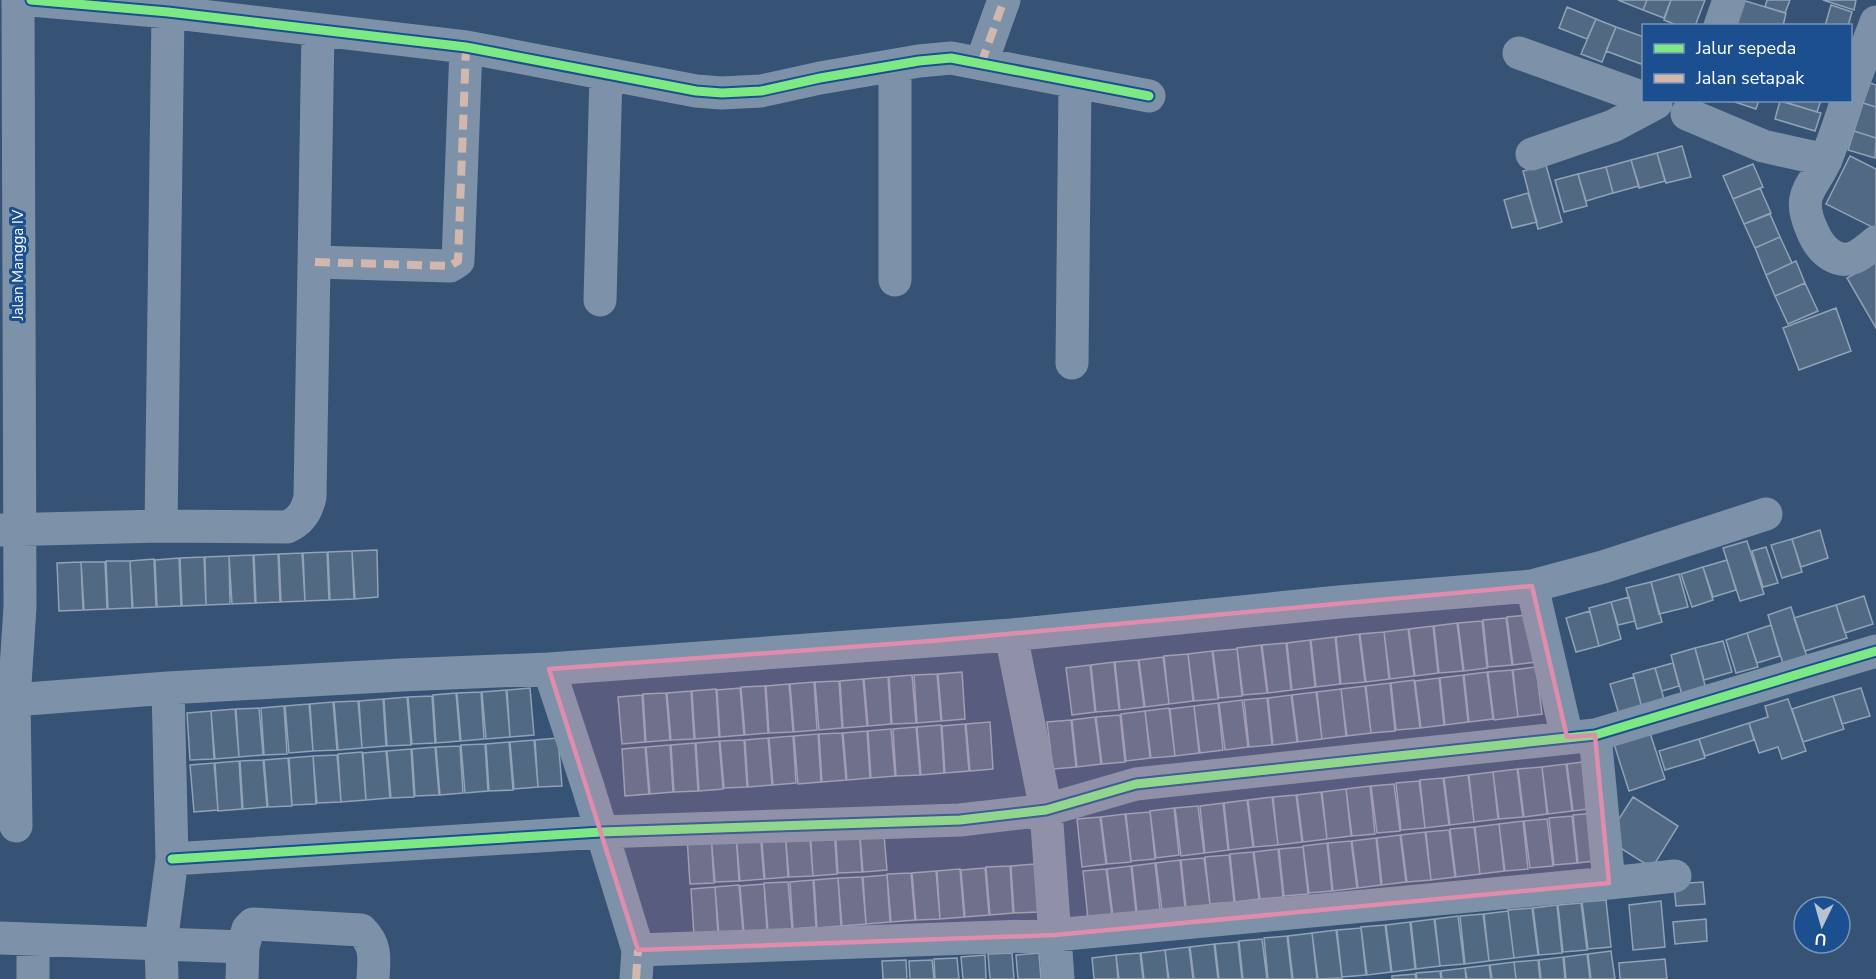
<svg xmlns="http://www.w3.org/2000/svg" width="1876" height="979" font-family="'Nunito Sans',sans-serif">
<rect width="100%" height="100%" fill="#365274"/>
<path fill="#526984" stroke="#92a2b6" stroke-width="1.5" d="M1618 0H1647L1643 10Z
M1647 0H1671L1664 18 1643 10Z
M1671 0H1705L1695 26H1679L1664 20Z
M1742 0 1786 13 1783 26H1734Z
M1767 0H1790L1785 13 1765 7Z
M1823 0H1856L1854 10Z
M1831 5 1852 12 1848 26H1825Z
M1567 7 1596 19 1587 39 1559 28Z
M1596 19 1616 27 1602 62 1581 54Z
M1616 27 1644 37V58L1641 64 1606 51Z
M1870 83 1876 85V107L1863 103Z
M1729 100H1759L1756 109Z
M1786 100H1821L1817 112 1785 102Z
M1780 101 1821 113 1815 131 1775 119Z
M1863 103 1876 107V138L1854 131Z
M1854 131 1876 138 1875 158 1848 150Z
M1682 146 1691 177 1666 183 1657 153Z
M1657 153 1665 181 1639 188 1631 160Z
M1850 156 1876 169V229L1826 204Z
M1631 160 1639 186 1613 193 1606 167Z
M1753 164 1763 187 1733 199 1723 176Z
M1546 165 1562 222 1538 229 1523 171Z
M1606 167 1613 193 1586 201 1578 174Z
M1578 174 1587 206 1564 212 1555 180Z
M1760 188 1771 213 1744 224 1733 199Z
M1528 193 1537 222 1512 228 1504 200Z
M1770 214 1780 237 1755 248 1744 224Z
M1780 237 1792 263 1766 275 1755 248Z
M1796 261 1805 283 1775 296 1766 275Z
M1876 262V328L1847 278Z
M1805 283 1818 311 1788 324 1775 296Z
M1836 308 1851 351 1799 370 1783 328Z
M1820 530 1828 558 1801 567 1792 539Z
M1792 539 1802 572 1782 578 1771 545Z
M1747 541 1764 594 1740 601 1723 548Z
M1766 547 1778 583 1763 587 1752 551Z
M377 550 378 597 355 599 352 551Z
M352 551 354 599 330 600 328 552Z
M327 552 329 600 305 601 303 553Z
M302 553 305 601 281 602 279 554Z
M278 554 280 602 256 603 254 555Z
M253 555 255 603 232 604 229 556Z
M229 556 230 604 206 605 205 557Z
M204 557 206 605 182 606 180 558Z
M179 558 181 606 157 607 155 560Z
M154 559 156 607 133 608 130 561Z
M1727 560 1736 590 1713 597 1703 567Z
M106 561H130L132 608 108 609Z
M81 562 83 610 59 611 57 563Z
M81 562H105L107 609 84 610Z
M1703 567 1713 600 1692 607 1681 574Z
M1679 574 1688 607 1659 614 1651 582Z
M1651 582 1662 622 1637 629 1626 588Z
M1864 596 1873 624 1845 633 1836 605Z
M1629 597 1635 621 1618 625 1611 602Z
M1611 602 1621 639 1599 646 1589 608Z
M1836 605 1847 638 1805 651 1794 618Z
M1791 607 1808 660 1784 667 1768 615Z
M1590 611 1599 646 1576 652 1566 618Z
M1530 615 1536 662 1513 665 1507 617Z
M1506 618 1512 665 1488 667 1483 620Z
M1482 621 1487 668 1464 671 1458 623Z
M1457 623 1463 671 1439 673 1434 626Z
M1771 625 1780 656 1757 663 1747 633Z
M1433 626 1438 673 1415 676 1409 629Z
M1408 629 1414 676 1390 679 1384 632Z
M1384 632 1389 679 1366 682 1360 634Z
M1747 633 1758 667 1736 673 1726 640Z
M1359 634 1365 682 1341 684 1336 637Z
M1335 637 1340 684 1316 687 1311 640Z
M1310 640 1315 687 1292 690 1287 643Z
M1723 641 1732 672 1704 680 1695 648Z
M1286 643 1291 690 1268 693 1262 645Z
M1261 645 1267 693 1243 695 1237 648Z
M1695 648 1706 689 1682 695 1671 655Z
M1237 649 1242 696 1219 698 1213 651Z
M1212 651 1218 699 1194 701 1188 654Z
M1188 654 1193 701 1169 704 1164 656Z
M1163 657 1169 704 1145 707 1139 660Z
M1138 660 1144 707 1120 710 1115 662Z
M1114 662 1119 710 1096 712 1091 665Z
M1673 663 1679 686 1662 691 1655 668Z
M1090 665 1095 712 1072 715 1066 668Z
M1536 667 1542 714 1518 717 1513 670Z
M1655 668 1666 706 1643 712 1633 674Z
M1512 670 1518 717 1494 720 1488 672Z
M962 672 965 719 942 721 938 674Z
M1487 672 1493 719 1469 722 1464 675Z
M937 674 941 721 917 723 914 675Z
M912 675 916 723 892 724 889 677Z
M1463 675 1468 722 1445 725 1440 678Z
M888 677 891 724 868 726 864 679Z
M1634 677 1643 712 1620 718 1610 684Z
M1439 678 1444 725 1421 728 1415 681Z
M863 679 867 726 843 728 840 681Z
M1414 680 1420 728 1396 730 1391 683Z
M839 681 842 728 819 730 815 682Z
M814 682 817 730 794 732 790 684Z
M1390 683 1395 731 1371 733 1366 686Z
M789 684 793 732 769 733 766 686Z
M765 686 768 733 745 735 741 687Z
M1365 686 1371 733 1347 736 1341 689Z
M530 688 534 735 510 737 507 690Z
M740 688 744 735 720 737 717 690Z
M1861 688 1870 716 1842 724 1833 696Z
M716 689 719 737 695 739 692 691Z
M1341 689 1346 736 1322 739 1317 692Z
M506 690 510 737 486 739 482 692Z
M691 691 694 739 671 740 667 693Z
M481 692 484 739 461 741 457 693Z
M1316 692 1322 739 1298 742 1292 695Z
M456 693 460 741 436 743 433 695Z
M666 693 670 740 646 742 643 694Z
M642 695 645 742 622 744 618 697Z
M1291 695 1297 742 1273 745 1268 698Z
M432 696 435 743 412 744 408 697Z
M1833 696 1844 729 1803 742 1792 709Z
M407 697 411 745 387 746 384 699Z
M1267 698 1272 745 1249 747 1244 700Z
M383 699 386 746 362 748 359 701Z
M1788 699 1806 751 1782 759 1778 747 1759 753 1749 723 1768 717 1765 706Z
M1242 700 1248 747 1225 750 1219 703Z
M358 701 362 748 338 750 334 702Z
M333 702 337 750 313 751 310 704Z
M1218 703 1223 750 1200 753 1194 706Z
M309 704 313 751 289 753 285 706Z
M284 706 287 754 264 755 261 708Z
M1194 706 1199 753 1175 756 1170 709Z
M259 708 263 755 239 757 236 709Z
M1169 708 1175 756 1151 758 1145 711Z
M235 709 239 757 215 759 211 711Z
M211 711 214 759 190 760 187 713Z
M1145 711 1150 758 1126 761 1121 714Z
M1120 715 1125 762 1102 764 1096 717Z
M1095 717 1101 764 1077 767 1072 720Z
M1071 720 1076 767 1053 769 1047 722Z
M990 722 993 769 970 771 966 724Z
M1749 723 1754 740 1705 756 1699 739Z
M965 724 969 771 945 773 942 726Z
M941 725 944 773 921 775 917 727Z
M916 727 920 775 896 776 893 729Z
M891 729 895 776 871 778 868 731Z
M867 731 870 778 847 780 843 733Z
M842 733 846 780 822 782 819 734Z
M1650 733 1665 779 1629 791 1614 744Z
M818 734 821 782 798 784 794 736Z
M793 736 796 783 773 785 769 738Z
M558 738 562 786 538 787 535 740Z
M768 738 772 785 748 787 745 740Z
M1699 739 1705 758 1665 770 1659 751Z
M534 740 538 787 514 789 510 742Z
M744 740 747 787 724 788 720 741Z
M719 741 723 789 699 791 696 743Z
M509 742 513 790 489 791 486 744Z
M695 743 698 791 674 792 671 745Z
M485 744 488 791 465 793 461 745Z
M670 745 673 792 650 794 646 747Z
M460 746 463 793 440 795 436 747Z
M435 747 439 795 415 796 412 749Z
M645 747 649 794 625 796 622 749Z
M411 749 414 797 391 798 387 751Z
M386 751 390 798 366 800 363 753Z
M362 752 366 800 341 802 338 754Z
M337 755 341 802 317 803 313 756Z
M313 756 316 804 292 805 289 758Z
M288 758 292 806 268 807 264 760Z
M263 760 267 807 243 809 240 761Z
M239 761 242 809 218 811 215 763Z
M1591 761 1596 808 1573 811 1567 764Z
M214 763 218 810 194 812 190 765Z
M1566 764 1572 811 1548 814 1542 767Z
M1542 767 1547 814 1524 817 1518 769Z
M1517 769 1523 817 1499 819 1493 772Z
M1493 772 1498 819 1474 822 1469 775Z
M1468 775 1474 822 1450 825 1444 778Z
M1443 778 1449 825 1425 828 1420 780Z
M1419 781 1425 828 1401 830 1396 783Z
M1394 784 1400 831 1377 833 1371 786Z
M1370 786 1375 834 1352 836 1346 789Z
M1346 789 1351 836 1327 839 1322 792Z
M1321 792 1327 839 1303 842 1297 795Z
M1296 795 1302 842 1278 845 1273 797Z
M1272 797 1278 845 1254 847 1248 800Z
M1633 797 1678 826 1652 868 1606 839Z
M1247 800 1253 847 1229 850 1224 803Z
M1223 803 1228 850 1205 853 1200 806Z
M1198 806 1204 853 1181 856 1175 808Z
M1174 808 1179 855 1156 858 1150 811Z
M1150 812 1155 859 1131 861 1126 814Z
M1596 813 1602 860 1578 863 1573 815Z
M1125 814 1131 862 1107 864 1101 817Z
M1572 816 1577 863 1554 865 1549 818Z
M1100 817 1106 864 1082 867 1077 819Z
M1547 819 1553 866 1530 868 1524 821Z
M1523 821 1528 869 1505 871 1499 824Z
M883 823 887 870 863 872 859 824Z
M1499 824 1504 871 1480 874 1475 827Z
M859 825 862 872 838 873 835 826Z
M834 826 837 874 813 876 810 828Z
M1474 827 1480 874 1456 877 1450 829Z
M809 828 813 876 789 877 785 830Z
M785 830 788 877 765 879 761 831Z
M1449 830 1455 877 1431 880 1426 832Z
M760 832 764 879 740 881 736 834Z
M1425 832 1431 880 1407 882 1401 835Z
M736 834 739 881 715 882 711 835Z
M711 835 714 883 690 884 687 837Z
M1400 835 1406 882 1382 885 1377 838Z
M1376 838 1381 885 1358 888 1352 841Z
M1351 841 1357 888 1333 891 1328 843Z
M1327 843 1332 891 1309 893 1303 846Z
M1303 847 1308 894 1284 896 1279 849Z
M1278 849 1283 897 1260 899 1254 852Z
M1253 852 1259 899 1235 902 1230 854Z
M1229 855 1234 902 1210 904 1205 857Z
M1204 858 1210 905 1186 908 1181 860Z
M1180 860 1185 908 1162 910 1156 863Z
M1155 863 1160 910 1137 913 1132 866Z
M1035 864 1038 912 1014 913 1011 866Z
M1010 866 1013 913 990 915 986 867Z
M1131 866 1136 913 1113 916 1107 869Z
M985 868 989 915 965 917 961 870Z
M960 869 964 917 940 919 937 871Z
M1106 869 1112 916 1088 919 1083 871Z
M936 871 940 919 916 920 912 873Z
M911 873 915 920 891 922 887 874Z
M887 875 890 922 866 924 863 877Z
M862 877 866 924 842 926 838 878Z
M838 878 841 926 817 928 814 880Z
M813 880 816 927 793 929 790 882Z
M788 882 792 929 768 931 764 883Z
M1703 882 1705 904 1676 906 1674 884Z
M764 884 767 931 744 933 740 886Z
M739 885 743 933 719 935 715 887Z
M715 887 718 935 694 936 691 889Z
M1606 900 1611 947 1588 949 1582 902Z
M1661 901 1665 947 1633 950 1629 905Z
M1581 903 1587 950 1563 952 1558 905Z
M1557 905 1562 953 1539 955 1533 908Z
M1532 908 1538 955 1514 958 1508 910Z
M1508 911 1514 958 1489 961 1484 914Z
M1483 914 1489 961 1465 964 1460 916Z
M1458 916 1464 964 1440 966 1435 919Z
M1434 919 1440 966 1416 969 1411 922Z
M1706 919 1707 941 1675 944 1673 922Z
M1410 922 1415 969 1392 972 1386 925Z
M1385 925 1391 972 1367 975 1361 927Z
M1361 928 1366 975 1342 977 1337 930Z
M1336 930 1342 978 1318 979 1312 933Z
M1312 933 1317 979H1293L1288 936Z
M1287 936 1292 979H1268L1264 938Z
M1262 939 1267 979H1243L1239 941Z
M1238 942 1242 979H1219L1215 944Z
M1214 944 1218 979H1194L1190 947Z
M1189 947 1193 979H1169L1165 950Z
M1165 950 1168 979H1144L1141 953Z
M1611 951 1615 979H1591L1588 954Z
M1012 953 1014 979H990L988 954Z
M1039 953 1041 979H1018L1016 955Z
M1140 953 1143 979H1119L1116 955Z
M1587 954 1590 979H1566L1564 957Z
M985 955 986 979H963L961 957Z
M1116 955 1118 979H1094L1092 958Z
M1563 957 1565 979H1541L1539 960Z
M957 958 959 979H935L934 959Z
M1665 959 1667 979H1620L1619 963Z
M906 960 907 979H883L882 961Z
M932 960 934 979H910L909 961Z
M1538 960 1540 979H1516L1514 962Z
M1514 962 1516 979H1492L1490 965Z
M1489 965 1491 979H1467L1465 968Z
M1465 968 1466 979H1442L1441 971Z
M1440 971 1441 979H1417L1416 973Z
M1415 974 1416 979H1392V976Z"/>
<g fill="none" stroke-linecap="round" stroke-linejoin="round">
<path stroke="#7d92a8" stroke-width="33" d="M31 0 168 12 466 47 696 91 722 93 761 91 820 78 919 61 951 58 1149 96
M1720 26 1729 0
M1519 53 1644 98
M981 64 1004 0
M895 66V280
M1850 92 1876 22
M1847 100C1841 119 1834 139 1827 157 1814 189 1795 192 1812 230 1816 240 1821 249 1831 255 1849 266 1862 254 1876 242
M1687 114 1763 146 1826 160
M1532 154 1613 126 1656 103
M315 262 450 266 458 261 466 47
M600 300 606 74
M1072 363 1075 83
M161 526 168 12
M0 530 161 526 287 527C301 521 307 511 310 497L318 31
M1532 586 1567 737
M1011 635 1046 810 1058 979
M549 669 1011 635 1339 602 1532 586 1603 567 1766 514
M0 701 14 700 20 607 18 0
M16 826 14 700 168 688
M172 859 601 832 960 820 1046 810 1136 784 1595 735 1876 651
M1609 883 1675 876
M0 938 243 947 242 979
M33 940V979
M243 947 248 929 253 924 361 930C377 946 374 958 373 979
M638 950 1055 935 1609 883 1595 735
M162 979 161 943 172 859 168 688 401 675 549 669 588 787 638 950 636 979"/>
<path stroke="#d1b7ad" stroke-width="8" stroke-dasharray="15 8" stroke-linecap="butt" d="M981 64 1004 0
M315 262 450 266 458 261 466 47
M636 979 638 950"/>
<defs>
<path id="cycleway" d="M31 0 168 12 466 47 696 91 722 93 761 91 820 78 919 61 951 58 1149 96
M172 859 601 832 960 820 1046 810 1136 784 1595 735 1876 651"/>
</defs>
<use href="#cycleway" stroke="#1b4f8f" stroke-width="13"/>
<use href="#cycleway" stroke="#7ce984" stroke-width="9"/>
</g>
<path fill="#e08cad" fill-opacity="0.2" stroke="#e08cad" stroke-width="4.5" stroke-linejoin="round" d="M1532 586 1567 737 1595 735 1609 883 1055 935 638 950 549 669 931 641Z"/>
<g text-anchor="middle" stroke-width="6" stroke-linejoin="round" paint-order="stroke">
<g font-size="15" fill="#fff" stroke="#1b4f8f">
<text transform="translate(18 265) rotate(-90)" y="5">Jalan Mangga IV</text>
</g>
</g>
<rect x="1642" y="24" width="210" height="78" fill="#1b4f8f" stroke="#7695bc" stroke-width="1.5"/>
<rect x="1654" y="44" width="30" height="9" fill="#7ce984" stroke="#7695bc" stroke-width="1.5"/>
<text x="1696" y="54" font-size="18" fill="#ffffff">Jalur sepeda</text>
<rect x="1654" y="74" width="30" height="9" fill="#d1b7ad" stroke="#7695bc" stroke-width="1.5"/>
<text x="1696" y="84" font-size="18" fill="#ffffff">Jalan setapak</text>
<g transform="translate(1822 925) rotate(185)"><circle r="28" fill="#1b4f8f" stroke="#7695bc" stroke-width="1.5"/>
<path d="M0-4.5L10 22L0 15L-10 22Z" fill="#b9c2ce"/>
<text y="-9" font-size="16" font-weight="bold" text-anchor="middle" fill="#ffffff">U</text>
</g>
</svg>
